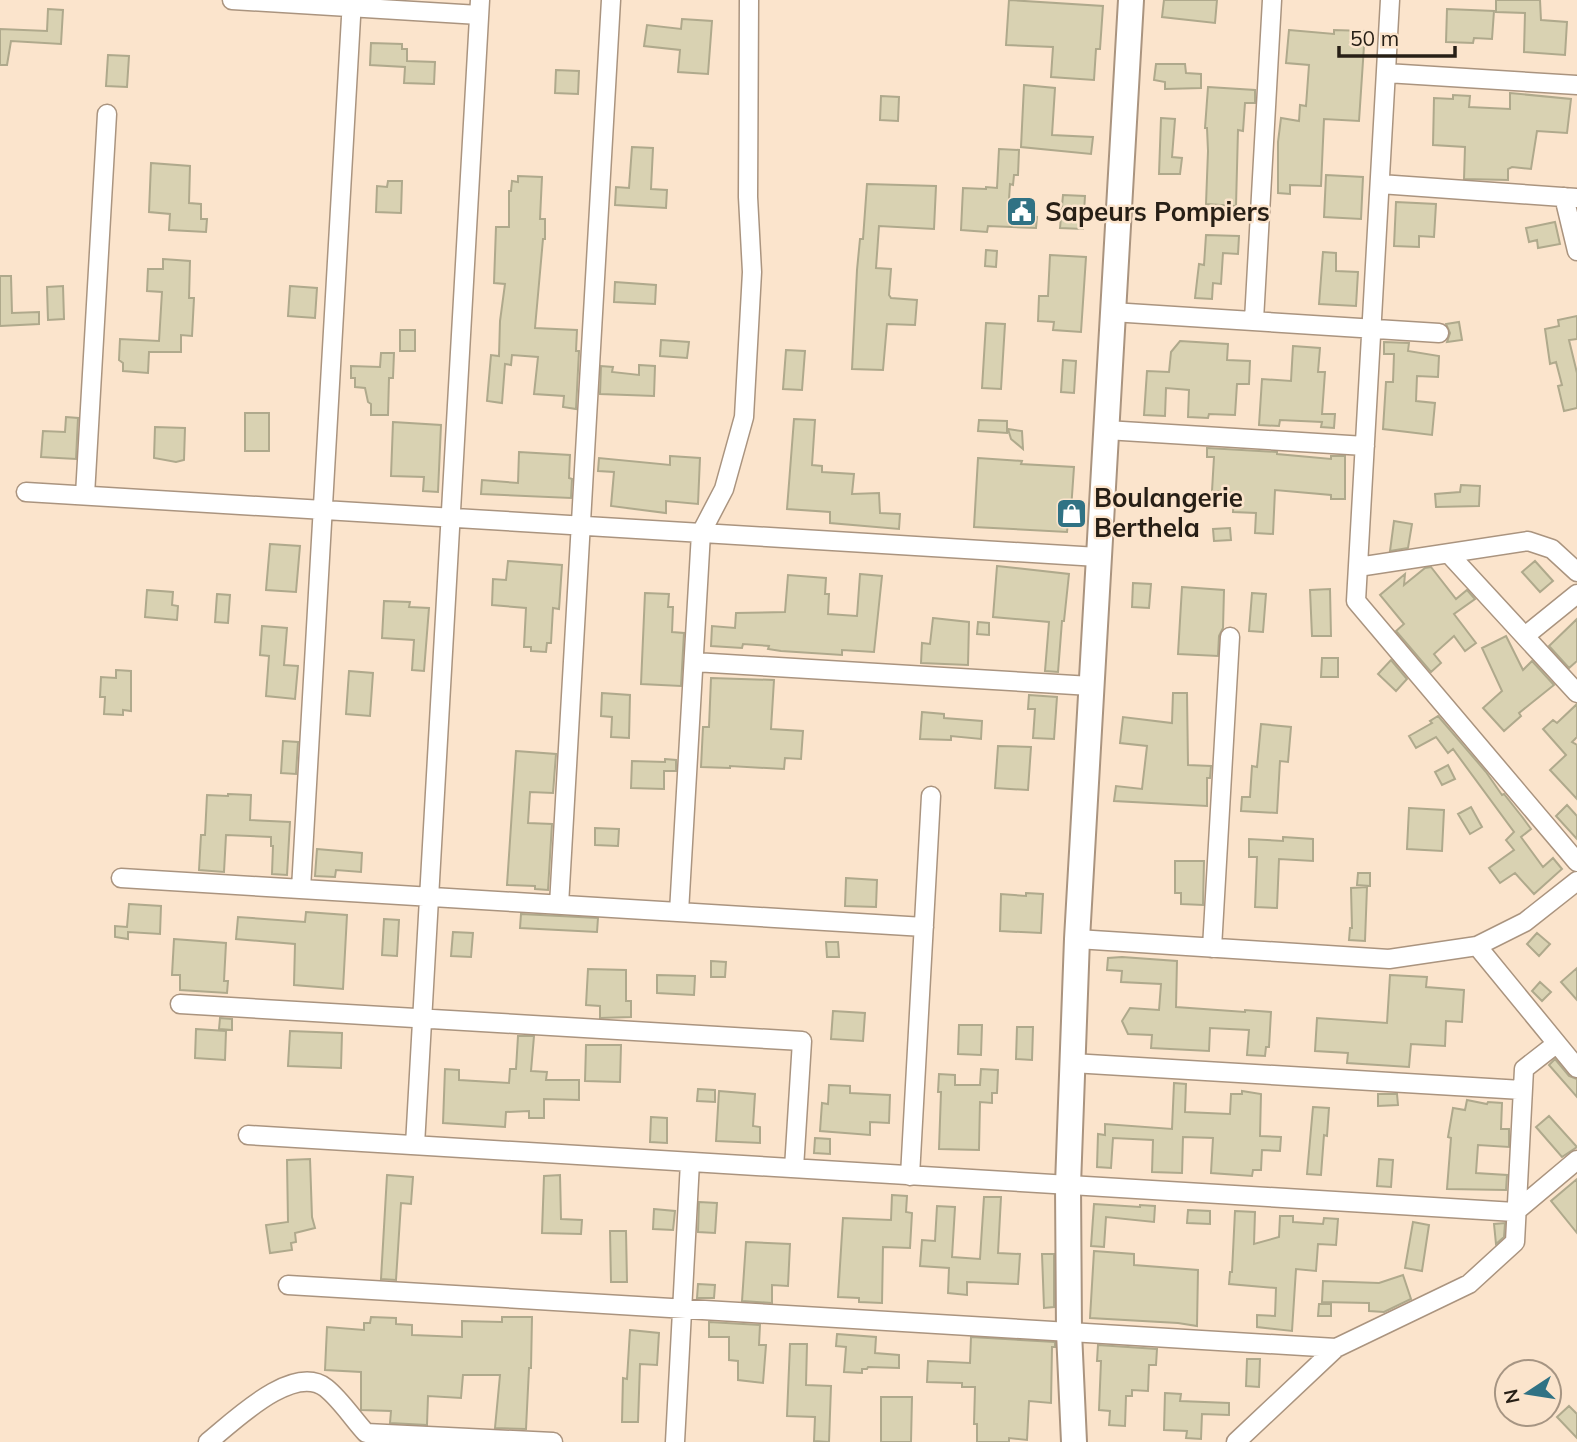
<svg xmlns="http://www.w3.org/2000/svg" width="1577" height="1442" font-family="Mulish,sans-serif">
<rect width="100%" height="100%" fill="#fbe4cc"/>
<path fill="#d9d2b2" stroke="#afa98c" stroke-width="2" d="M1009 0 1103 6 1100 49H1096L1094 80 1051 77 1053 47 1006 45Z
M1164 0H1217L1215 23 1162 17Z
M1496 0H1540L1541 20 1567 22 1565 55 1524 52 1525 13 1496 12Z
M48 9 63 10 61 44 11 41 7 65H0V29L47 31Z
M1447 9 1494 11 1492 39 1474 38 1473 43 1446 42Z
M682 19 712 21 708 74 678 72 680 50 644 46 647 25 681 29Z
M1289 30 1334 34V30L1365 31 1359 121 1324 119 1321 186 1290 185V194L1278 193V142L1281 118 1299 121 1300 105 1306 106 1309 65 1286 63Z
M371 43 402 44V49H407V61L435 62 434 84 404 83 405 67 370 65Z
M108 55 129 56 127 87 106 86Z
M1156 64H1185L1186 73 1201 74V88L1165 89V82L1154 80Z
M556 70 579 71 578 94 555 93Z
M1024 85 1055 88 1052 135 1093 137 1091 154 1021 147Z
M1208 87 1255 90V103H1245L1243 131 1238 130 1236 206 1206 204 1208 151 1207 128H1205Z
M1510 93 1571 99 1567 133 1537 131 1531 169 1512 167 1508 169V180L1464 179 1465 147 1433 145 1434 98 1453 99V95L1470 96 1469 107 1510 109Z
M881 96 899 97 898 121 880 120Z
M1161 118 1175 119 1172 157 1182 158 1180 174H1159Z
M632 147 653 148 651 189 667 190 666 208 615 205 616 187 629 188Z
M999 149 1019 150 1018 175H1014L1013 185 1010 184 1008 215 1037 217 1036 228 988 226 987 232 961 230 963 188 986 189V187L997 188Z
M151 163 190 166 189 203 201 204V219H207L206 232 169 230 170 214 149 212Z
M1326 175 1363 177 1361 219 1324 217Z
M518 176 542 177 540 219H545V239H543L535 328 577 330 576 351H579L576 409 563 407 564 396 534 394 538 357 512 355 511 365 505 364 502 403 487 401 491 355 499 356 500 321 505 284 494 283 496 227H509V191H511L512 181 518 182Z
M388 181H402L401 213 376 212 377 186 387 187Z
M867 184 936 186 934 229 879 226 876 268 891 269 889 295 891 298 917 300 915 325 887 324 883 370 852 369 857 270 860 239H863Z
M1063 195 1085 196 1083 229 1060 228Z
M1396 202 1436 204 1434 237 1419 236V247L1394 246Z
M1555 222 1560 244 1538 248 1537 240 1529 242 1526 228Z
M1206 235 1239 236 1238 254 1223 253 1221 284 1213 283 1212 299 1195 298 1199 264 1204 265Z
M986 250 997 251 996 267 985 266Z
M1323 252 1336 253V271L1358 272 1356 306 1319 304Z
M1050 255 1086 257 1081 332 1053 330 1054 322 1038 321 1039 296H1048Z
M163 259 190 261 189 298H194L192 336 181 335V352H149L148 373 123 371V363L119 360 120 339 159 341 162 292 147 291 148 269H163Z
M0 276H11L12 313 39 312V324L0 326Z
M615 282 656 285 655 304 614 302Z
M63 286 64 319 48 320 47 287Z
M290 286 317 288 315 318 288 316Z
M1577 316V339L1569 340 1577 373V408L1564 411 1558 386 1562 385 1556 362 1550 364 1545 329 1559 326 1558 320Z
M1459 322 1462 340 1447 342 1450 333 1446 324Z
M986 323 1005 324 1001 389 982 388Z
M400 330H415V351H400Z
M661 340 689 342 687 358 660 356Z
M1180 341 1228 344 1227 360 1250 361 1249 384H1237L1235 415 1209 414 1208 418 1188 417 1189 390 1166 388 1165 416 1144 415 1147 371 1169 372 1171 352Z
M1384 342 1409 343 1408 351 1439 356 1438 377 1417 376 1416 401 1435 403 1432 435 1383 429 1386 382H1393L1394 354H1384Z
M1293 346 1320 348 1318 372H1325L1322 414H1335L1334 428 1321 427 1322 422 1280 420 1279 426 1259 425 1262 379 1291 381Z
M786 350 805 351 802 390 783 389Z
M381 353H394L393 378H389L388 415H371V404L368 402 365 388 355 387V378H351V366L380 367Z
M1063 360 1076 361 1074 393 1061 392Z
M639 365 655 366 654 396 600 394 601 366 613 367 612 372 639 375Z
M245 413H269V451H245Z
M66 417 78 418 76 459 41 457 43 431 65 432Z
M794 419 815 420 812 465 822 466V472L854 474 852 494 879 493 880 513 900 514 899 529 830 523V512L787 509Z
M979 420 1007 421V433L978 431Z
M393 422 441 425 438 492 423 491 424 477 391 476Z
M155 427 185 428 184 460 176 462 154 458Z
M1008 429 1022 431 1023 449 1011 439Z
M1207 448 1277 452V454L1331 459V456H1345V499H1331V495L1275 490 1273 534 1255 533 1256 513 1233 512 1234 493 1212 491 1214 457H1207Z
M519 452 570 455 569 478 572 479 571 498 481 494 482 480 518 483Z
M670 456 700 458 698 504 666 501V513L611 506 614 472 598 471 599 458 670 465Z
M978 458 1022 461 1021 464 1074 467 1071 510 1079 511 1078 523 1068 522 1067 532 974 527Z
M1461 485 1480 486 1479 506 1436 507 1435 494 1460 492Z
M1394 521 1412 524 1408 548 1390 551Z
M1230 528 1231 540 1214 541 1213 529Z
M270 544 300 546 296 592 266 590Z
M508 561 562 565 559 609 553 608 551 643H547L546 652 531 651V647H524L526 608 492 605 493 579 506 580Z
M1535 561 1553 581 1540 592 1522 572Z
M997 566 1069 574 1064 621H1062L1058 672 1045 671 1049 622 993 617Z
M1431 567 1456 599 1467 590 1475 599 1454 614 1476 643 1465 651 1454 636 1434 654 1441 663 1431 672 1396 631 1404 624 1380 595 1405 574 1404 585 1425 568Z
M860 574 882 576 874 652 842 650V655L781 651 768 649 769 646 743 644 742 648 711 646 712 626 735 628 736 613 785 612 788 575 826 578 825 594H829L828 614 857 616Z
M1133 583 1151 584 1149 608 1132 607Z
M1182 587 1224 590 1223 628 1219 636 1218 656 1178 654Z
M1330 589 1331 636H1312L1310 590Z
M147 590 173 592 172 605 178 606 177 620 145 617Z
M645 593 669 594 668 607H673L672 632 684 633 681 686 641 684Z
M1252 593 1266 594 1263 632 1249 631Z
M217 594 230 595 228 623 215 622Z
M384 601 410 602 409 607 429 608 424 671 412 670 414 640 382 638Z
M933 618 969 622 968 665 921 663 922 643 930 644Z
M1577 619V661L1569 668 1549 646Z
M978 622 989 623V635L977 634Z
M262 626 287 628 284 665 298 666 295 699 266 696 269 656 260 655Z
M1506 636 1523 670 1532 661 1554 685 1519 713 1521 716 1504 731 1483 708 1502 691 1482 648Z
M1322 658H1338V677H1321Z
M1391 660 1407 679 1396 691 1378 674Z
M116 670 131 671V711L123 710V715L104 714 105 697H100L101 677 116 678Z
M349 671 373 673 370 716 346 714Z
M711 678 774 680 771 729 803 731 801 759 785 758 784 769 730 766V768L701 767 703 727H709Z
M602 693 630 695 629 738 611 737 612 717 601 716Z
M1173 693H1187L1188 765 1211 766 1210 778H1207V806L1114 801 1116 786 1142 789 1147 746 1120 743 1123 717 1172 723Z
M1029 695 1057 697 1054 739 1033 738 1035 709H1028Z
M1577 704V737L1572 742 1577 745V799L1550 770 1566 755 1543 729 1553 720 1557 723Z
M922 712 944 714V718L982 721 981 739 951 736V740L920 739Z
M1438 716 1486 772 1502 795 1504 794 1523 818 1531 829 1521 837 1543 867 1553 858 1562 869 1534 894 1515 873 1500 883 1489 868 1514 850 1506 840 1514 832 1453 749 1448 753 1436 737 1416 748 1409 736 1432 723 1430 721Z
M1261 724 1291 727 1288 762 1280 761 1277 813 1241 811 1242 797H1250L1252 766 1257 767Z
M283 741 298 742 296 774 281 773Z
M998 746 1031 747 1028 790 995 788Z
M516 751 556 754 553 793 530 792 528 823 552 824 548 890 535 889V886L507 885Z
M665 759 676 760V771H664V789L631 788 632 761 665 762Z
M1448 765 1455 779 1442 785 1435 772Z
M228 794 251 795 250 820 290 822 287 875 272 874 273 846H271V837L226 835 224 872 199 870 201 835H205L207 795 228 796Z
M1567 805 1577 816V839L1556 816Z
M1471 807 1482 827 1470 834 1458 814Z
M1409 808 1444 810 1442 851 1407 849Z
M595 828 619 829 618 846 595 845Z
M1283 837 1313 839V861L1279 859 1277 908 1255 907 1257 857H1249V839L1283 841Z
M317 849 362 853 361 872 336 870 335 877 315 876Z
M1175 861H1204L1203 905 1181 904V893H1175Z
M1358 873H1370V886L1357 885Z
M846 878 877 880 876 907 845 906Z
M1367 887 1365 941 1349 940 1350 928H1352L1351 888Z
M1026 893 1043 894 1041 933 1000 931 1001 894 1026 896Z
M129 904 161 906 160 934 128 932V939L115 937V926L127 927Z
M306 912 347 915 343 989 294 985 295 944 236 939 238 917 305 922Z
M521 914 598 918 597 932 520 928Z
M384 919 399 920 397 956 382 955Z
M453 932 473 933 471 957 451 956Z
M1537 933 1550 944 1539 956 1527 944Z
M174 939 226 943 224 981H228L227 993 180 990V975H172Z
M826 942H838L839 957H827Z
M1122 957 1177 961 1176 1007 1245 1012V1010L1271 1012 1269 1047H1266L1265 1056 1247 1055 1249 1030 1210 1028 1209 1051 1151 1048 1152 1035 1128 1034 1122 1021 1130 1008 1159 1010 1161 984 1121 982 1122 971 1107 970 1108 958Z
M711 961 726 962 725 977H711Z
M1577 968V1000L1561 982Z
M588 969 626 970V1001H631V1017L600 1018V1006L586 1005Z
M657 975 695 976 694 995 657 993Z
M1390 975 1427 977 1426 987 1464 990 1462 1022 1446 1021 1445 1046 1411 1044 1409 1067 1347 1063 1348 1053 1315 1051 1317 1018 1387 1023Z
M1540 982 1551 992 1542 1001 1532 991Z
M833 1011 865 1013 863 1041 831 1039Z
M220 1018 232 1019V1030L219 1029Z
M959 1025H982L981 1055 958 1054Z
M1017 1027H1033L1032 1060 1016 1059Z
M196 1029 226 1031 225 1060 195 1058Z
M290 1031 342 1033 341 1068 288 1066Z
M518 1036H534L531 1071 547 1072 546 1080H579V1100L544 1099V1118H529V1111L506 1112 505 1127 443 1123 445 1069 459 1070V1080L509 1083 510 1069H516Z
M586 1045H621L620 1082 585 1081Z
M1555 1059 1569 1076 1577 1079V1097L1549 1065Z
M981 1069 998 1070 997 1093H992V1103L980 1102 979 1150 939 1149 941 1092H938L939 1074 955 1075V1085H980Z
M1174 1083 1186 1084 1185 1112 1230 1114 1231 1094H1242V1091L1261 1094 1260 1136 1281 1137 1280 1151 1262 1150 1261 1170H1253L1252 1176 1211 1173 1213 1138 1183 1137 1182 1173 1152 1172 1153 1140 1113 1138 1111 1168 1097 1167 1098 1134 1105 1135V1124L1172 1129Z
M829 1085 850 1086V1093L890 1095 889 1123 870 1122V1135L820 1131 822 1103 828 1104Z
M698 1089 715 1090V1102L697 1101Z
M719 1091 755 1094 753 1126 760 1127V1143L716 1141Z
M1378 1094H1397L1398 1105 1378 1106Z
M1467 1100 1487 1104 1488 1102 1502 1103 1501 1129H1509V1147L1478 1145 1476 1173 1507 1175 1506 1190 1447 1189 1451 1138 1448 1137 1453 1108 1465 1110Z
M1313 1107 1329 1108 1327 1136 1324 1135 1321 1175 1307 1174Z
M1549 1116 1577 1147 1562 1157 1536 1127Z
M651 1117 667 1118V1143L650 1142Z
M815 1138 830 1139V1154L814 1153Z
M310 1159 312 1217 315 1228 295 1233 296 1242 291 1243 292 1250 270 1253 266 1225 288 1222 287 1160Z
M1379 1159 1393 1160 1391 1187 1377 1186Z
M387 1175 413 1177 411 1204 401 1203 396 1280 381 1279Z
M560 1175 561 1219 582 1220 581 1234 542 1233 544 1176Z
M1577 1179V1233L1551 1201Z
M892 1195 907 1196 906 1212 912 1213 910 1248 883 1247 882 1303 859 1302V1298L838 1297 843 1218 891 1220Z
M984 1197H1001L998 1253 1020 1254 1018 1284 967 1282V1295L948 1293 949 1268 920 1266 922 1240 935 1241 937 1206 955 1207 952 1257 980 1259Z
M699 1202 717 1203 715 1233 698 1232Z
M1094 1204 1140 1207V1205L1155 1206 1154 1222 1106 1217 1104 1247 1091 1246Z
M654 1209 675 1211 673 1230 653 1229Z
M1188 1210 1210 1211V1224L1187 1223Z
M1235 1211 1255 1212 1254 1244 1279 1237 1280 1216H1293V1222L1323 1224 1324 1218 1338 1219 1336 1245 1318 1244 1316 1271 1296 1269 1292 1331 1257 1327V1315L1275 1316 1276 1288 1229 1284 1230 1272H1232Z
M1413 1222 1429 1225 1422 1271 1405 1268Z
M1505 1223 1504 1237 1496 1244 1494 1224Z
M610 1231H626L627 1282H611Z
M746 1242 790 1244 788 1286 772 1285V1303L742 1301Z
M1094 1251 1134 1254V1265L1198 1270 1197 1326 1178 1323 1090 1318Z
M1042 1254H1054V1307L1044 1308Z
M1403 1275 1411 1299 1384 1312 1369 1311V1303L1322 1302 1323 1281 1379 1283Z
M698 1284 715 1285 714 1298H697Z
M1319 1304H1331V1316H1318Z
M371 1317 396 1318V1324L412 1325V1335L462 1337V1321L502 1322V1317H532L531 1368H529L526 1429 495 1428 500 1375H463L461 1398 428 1396 427 1425 390 1423 391 1411 361 1410V1372L325 1370 327 1327 364 1330V1323H370Z
M709 1322 760 1325 759 1345H766L763 1383 738 1380V1361L729 1360V1337H709Z
M630 1330 659 1333 657 1365 640 1364 638 1422H622L623 1378 627 1379Z
M837 1334 876 1337 875 1353 899 1355V1368L868 1367 867 1369H862V1373L844 1372 846 1347 836 1346Z
M971 1337 1055 1342V1347H1052L1051 1403 1029 1401 1027 1440 1009 1438V1442H977V1424H974L975 1387H962V1383L927 1382 928 1361 970 1363Z
M790 1344H807L806 1385 831 1386 829 1442 814 1441 815 1417 787 1416Z
M1098 1345 1157 1349 1156 1365H1149L1148 1391 1132 1390V1396H1126L1125 1426 1109 1425 1110 1411 1099 1410 1101 1361H1097Z
M1247 1359H1260L1259 1387 1246 1386Z
M1165 1393 1181 1394 1180 1401 1229 1403V1415L1202 1414 1201 1439 1186 1438 1187 1431 1164 1430Z
M881 1397H912L911 1442H881Z
M1569 1406 1577 1414V1438L1557 1417Z"/>
<g fill="none" stroke-linecap="round" stroke-linejoin="round">
<defs>
<path id="street" d="M232 0 479 15
M1390 0 1356 601 1577 862
M1386 73 1577 85
M1380 184 1577 198
M1564 197 1577 251
M1112 312 1439 333
M1254 320 1272 0
M1106 430 1365 446
M26 492 1098 557
M85 495 107 114
M1449 554 1577 693
M1358 567 1528 541 1552 549 1577 572
M1525 636 1577 594
M694 662 1091 686
M121 878 924 927
M301 889 352 0
M559 905 611 0
M679 912 701 533 724 489 744 417 752 272 748 197 749 0
M1077 939 1389 959 1477 946 1525 922 1577 881
M1477 946 1577 1068
M1212 948 1230 637
M180 1004 802 1041 794 1168
M1072 1063 1522 1090
M248 1135 1515 1212
M415 1145 480 0
M910 1176 931 796
M1515 1212 1577 1160
M288 1285 1336 1348
M208 1442C232 1423 293 1362 326 1388 341 1400 353 1419 366 1433L553 1442
M675 1442 690 1162
M1236 1442 1336 1348 1469 1284 1515 1242 1524 1069 1556 1044"/>
<path id="secondary" d="M1074 1442 1069 1332 1068 1185 1077 939 1131 0"/>
</defs>
<use href="#street" stroke="#aa947f" stroke-width="21"/>
<use href="#secondary" stroke="#aa947f" stroke-width="28"/>
<use href="#street" stroke="#fff" stroke-width="18"/>
<use href="#secondary" stroke="#fff" stroke-width="24"/>
</g>
<defs>
<symbol id="civic-square" viewBox="-11 -11 22 22"><rect x="-9" y="-9" width="18" height="18" rx="4" fill="#307284" stroke="#fbe4cc"/><path d="M-.6-6.5H3V-4.5H.6V-3L4-1V1h2V6H-6V1h2V-1L-.6-3ZM-1.2 2.5V6h2.4V2.5Z" fill="#fff"/></symbol>
<symbol id="shop-square" viewBox="-11 -11 22 22"><rect x="-9" y="-9" width="18" height="18" rx="4" fill="#307284" stroke="#fbe4cc"/><path d="M-5-2.5h2.3a2.7 3.5 0 0 1 5.4 0H5L5.5 6h-11ZM-1.5-2.5h3a1.5 2.3 0 0 0-3 0Z" fill="#fff"/></symbol>
</defs>
<g fill-rule="evenodd">
<use href="#civic-square" x="1004" y="194" width="35" height="35"/>
<use href="#shop-square" x="1054" y="496" width="35" height="35"/>
</g>
<g text-anchor="middle" stroke-width="5" stroke-linejoin="round" paint-order="stroke">
<g font-size="26" font-weight="bold" fill="#271f16" stroke="#fbe4cc" text-anchor="start">
<text x="1045" y="221">Sapeurs Pompiers</text>
<text x="1094" y="507">Boulangerie<tspan x="1094" dy="30">Berthela</tspan></text>
</g>
</g>
<g transform="translate(1528 1393) rotate(258)"><circle r="33" fill="#fbe4cc" stroke="#a69583" stroke-width="2"/>
<path d="M0-5L12 26L0 18L-12 26Z" fill="#307284"/>
<text y="-10" font-size="19" font-weight="bold" text-anchor="middle" fill="#271f16">N</text>
</g>
<path d="M1339 46v10h116v-10" fill="none" stroke="#271f16" stroke-width="3.5"/>
<text x="1350" y="46" font-size="21" fill="#271f16" stroke="#fbe4cc" stroke-width="5" paint-order="stroke">50 m</text>
</svg>
